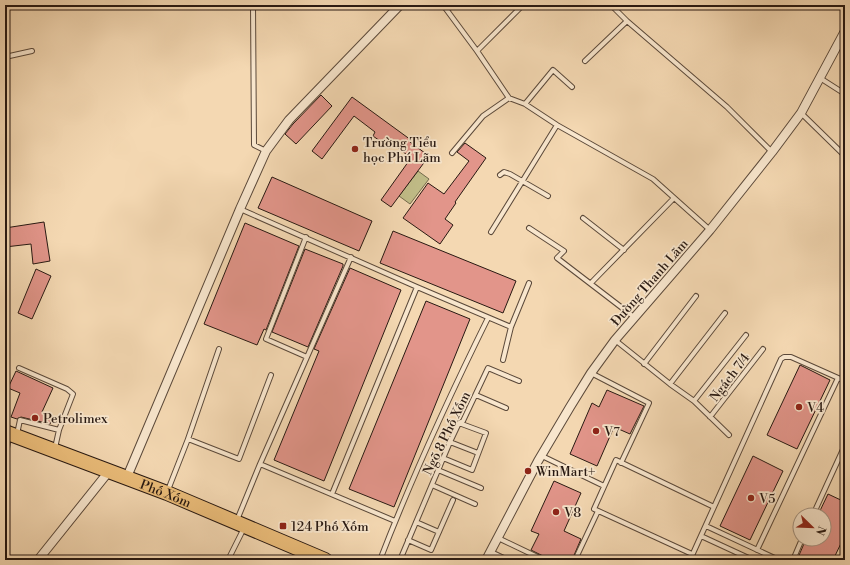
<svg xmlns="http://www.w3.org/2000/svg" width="850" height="565" font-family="'Libre Bodoni',serif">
<rect width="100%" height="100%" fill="#f4d8b2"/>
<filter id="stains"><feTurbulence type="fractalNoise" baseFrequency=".005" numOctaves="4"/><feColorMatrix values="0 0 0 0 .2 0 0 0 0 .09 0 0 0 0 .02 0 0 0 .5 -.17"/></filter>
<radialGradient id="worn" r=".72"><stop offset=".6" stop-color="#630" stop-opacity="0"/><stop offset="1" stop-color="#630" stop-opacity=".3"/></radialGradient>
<path fill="#c1bd88" stroke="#746b4d" d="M418 171 429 179 410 204 399 196Z"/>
<path fill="#e2958a" stroke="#281912" d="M321 95 332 106 296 144 285 134 293 124Z
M352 97 411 140 410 142 429 156 391 207 381 200 411 158 393 144 390 148 373 136 375 132 354 116 322 159 312 151Z
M465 143 486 158 455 202 456 203 445 219 453 225 440 244 403 218 428 183 444 194 469 161 457 152Z
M272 177 372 221 359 251 258 208Z
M44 222 50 261 33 264 31 244 5 247V228Z
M245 223 299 246 266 330 264 329 257 345 204 324Z
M393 231 516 281 503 313 380 263Z
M305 249 343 264V266L308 347 272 332Z
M350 268 401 290 324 481 274 460 319 351 314 349Z
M36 269 51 276 32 319 18 313Z
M426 301 470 319 394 507 349 489Z
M800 365 830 380 797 449 767 435Z
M16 371 53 388 42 412 53 416 50 424 21 417 17 419 11 417 20 393 8 388Z
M607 390 644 406 630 434 614 427 597 466 570 454 592 403 599 407Z
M753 456 783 471 750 540 720 526Z
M554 481 581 493 564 531 581 539 572 560H551L531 550 539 534 531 531Z
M828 494 845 502V535L833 560H797L806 539H824V515H818Z"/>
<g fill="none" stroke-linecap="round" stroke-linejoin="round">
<defs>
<path id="lane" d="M253 5 254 145 266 151
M443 5 477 51
M523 5 477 51 509 98 525 104 557 125 653 179 710 230
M611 5 627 21 727 107 772 152
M447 10 453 5
M5 57 32 51
M585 61 627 21
M820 78 845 94
M525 104 553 70 572 87
M801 113 845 156
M452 153 483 116 509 98
M500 175 504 172 510 174 548 196
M240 209 417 287 511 327 503 360
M583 218 624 250
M529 228 564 251 557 258 634 317
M491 232 557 125
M306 237 266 339 307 357
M591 283 674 198
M511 327 529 283
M615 340 670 384 694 401 729 435
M644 364 696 296
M19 368 67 389 73 394 59 430
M591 373 649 403 621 463
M670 384 725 313
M476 395 506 408
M694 401 746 335
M710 417 763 349
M17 434 20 420 59 430 55 448
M188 439 219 349
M450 442 478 453
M542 456 604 486
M443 458 472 470 486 433 459 423
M5 460 9 436
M260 464 395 521
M438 470 481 488
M432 485 475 504
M168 490 188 439 239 459 271 375
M332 494 417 287
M813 515 845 445
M237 520 260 464 351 257
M416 522 439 532
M706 526 779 560
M701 536 753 560
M498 538 544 560
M408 540 431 550 453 500
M757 550 838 378
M491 552 508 560
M692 554 594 509 616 460 714 507
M228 560 244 528
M380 560C412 477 449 397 488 318
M400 560 450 442 459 423 463 421 488 368 519 381
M575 560 598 511
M690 560 781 359 784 357H791L845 381
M793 560 802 539"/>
<path id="street" d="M127 477 240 209 266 151 289 120 400 5
M38 560 110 470
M486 560 538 461 570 407 591 373 615 340 710 230 772 152 801 113 845 31"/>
<g id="highway">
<path id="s1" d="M5 432 167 493 325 560"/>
</g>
</defs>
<use href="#lane" stroke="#5b493a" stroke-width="6"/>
<use href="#street" stroke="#5b493a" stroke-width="10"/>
<use href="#highway" stroke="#281912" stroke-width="16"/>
<use href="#lane" stroke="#f8e6cd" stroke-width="4"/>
<use href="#street" stroke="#f8e6cd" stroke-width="8"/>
<use href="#highway" stroke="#eabc79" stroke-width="14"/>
</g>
<g fill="#8f2418" stroke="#f8e6cd" stroke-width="1.5">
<circle cx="355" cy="149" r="4"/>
<circle cx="799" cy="407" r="4"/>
<circle cx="35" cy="418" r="4"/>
<circle cx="596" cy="431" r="4"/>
<circle cx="528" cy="471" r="4"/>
<circle cx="751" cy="498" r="4"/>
<circle cx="556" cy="512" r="4"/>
<rect x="279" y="522" width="8" height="8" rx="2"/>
</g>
<g text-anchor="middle" stroke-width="3.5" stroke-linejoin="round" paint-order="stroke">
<g font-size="13" fill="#281912" stroke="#f8e6cd" text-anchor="start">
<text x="363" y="147">Trường Tiểu<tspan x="363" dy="15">học Phú Lãm</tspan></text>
<text x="807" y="412">V4</text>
<text x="43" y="423">Petrolimex</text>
<text x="604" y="436">V7</text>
<text x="536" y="476">WinMart+</text>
<text x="759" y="503">V5</text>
<text x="564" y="517">V8</text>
<text x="291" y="531">124 Phố Xốm</text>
</g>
<g font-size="13" fill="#281912" stroke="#f8e6cd">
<text transform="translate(649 282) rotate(-49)" y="5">Đường Thanh Lãm</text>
<text transform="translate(729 377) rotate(-53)" y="5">Ngách 7/4</text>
<text transform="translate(446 433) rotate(-64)" y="5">Ngõ 8 Phố Xốm</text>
<text dy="5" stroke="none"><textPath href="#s1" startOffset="172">Phố Xốm</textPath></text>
</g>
</g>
<rect width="850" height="565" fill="none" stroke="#f4d8b2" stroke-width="20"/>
<rect x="6" y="6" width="838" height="553" fill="none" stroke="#281912" stroke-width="2"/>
<rect x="10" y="10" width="830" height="545" fill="none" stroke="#281912"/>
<g transform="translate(812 527) rotate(113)"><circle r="19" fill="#f8e6cd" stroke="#a59482"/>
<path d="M0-3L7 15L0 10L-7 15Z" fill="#8f2418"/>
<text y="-6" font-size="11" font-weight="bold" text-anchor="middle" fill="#281912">N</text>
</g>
<rect width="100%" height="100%" filter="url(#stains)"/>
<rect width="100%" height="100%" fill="url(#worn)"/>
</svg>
